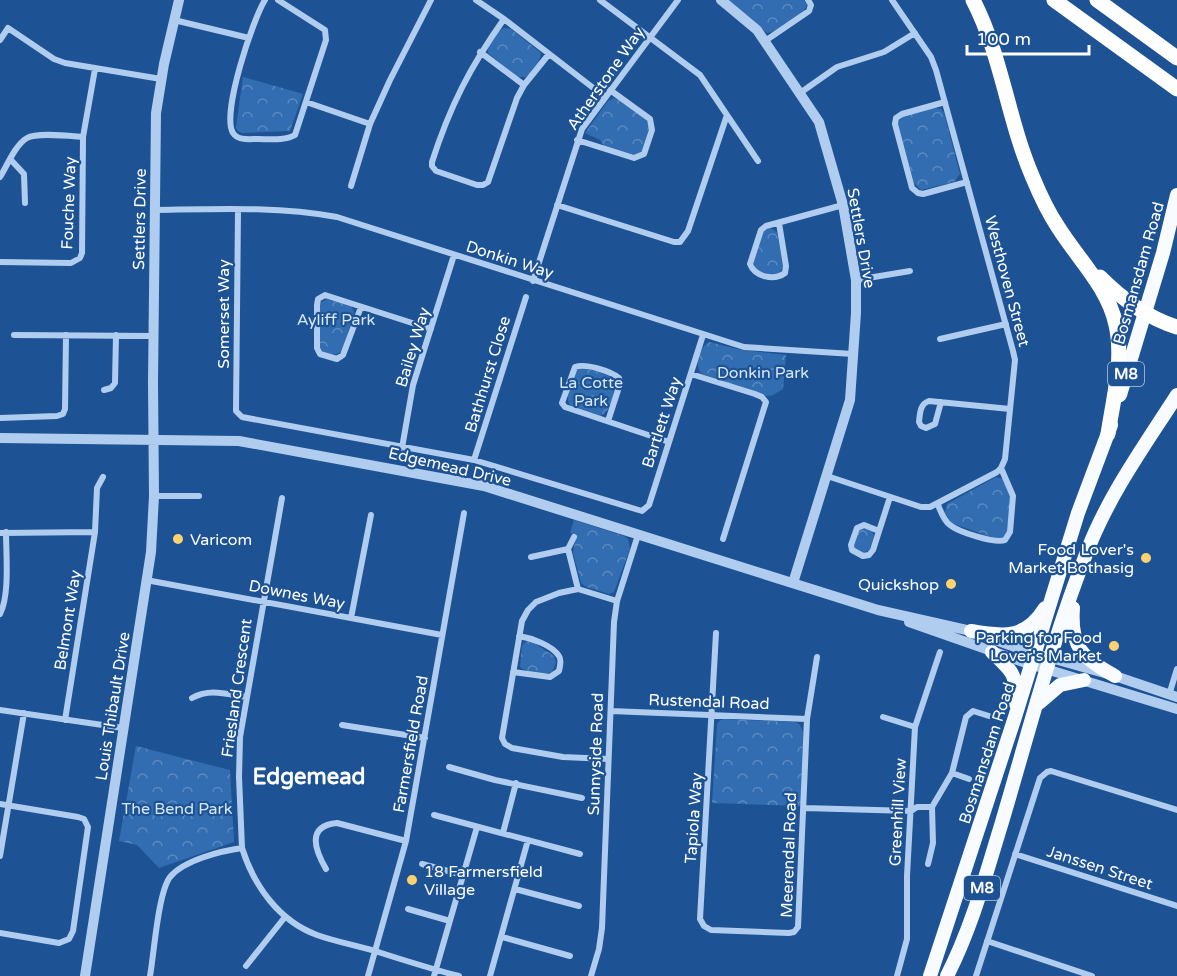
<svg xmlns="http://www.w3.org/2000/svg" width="1177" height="976" font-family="'Varela Round',sans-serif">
<defs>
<pattern id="park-crowns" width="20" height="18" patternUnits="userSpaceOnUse" patternTransform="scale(1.5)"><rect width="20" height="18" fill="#326db2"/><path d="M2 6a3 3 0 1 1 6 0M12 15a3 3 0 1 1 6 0" fill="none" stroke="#5b8ac1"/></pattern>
</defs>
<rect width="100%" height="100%" fill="#1d5394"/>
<path fill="url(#park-crowns)" d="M728 0H804L807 5C804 14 777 32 767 33Z
M504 28 511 29 541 53 539 61 526 77H517L488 53C487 45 496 32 504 28Z
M243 77 303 94 290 131 242 133 238 131 236 127Z
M614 98 620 100 647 120 650 125 643 152 638 156 604 146 600 140 585 133 608 101Z
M935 108 941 109 944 113 960 174 954 182 921 190 914 183 898 123 903 116Z
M770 228 777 232 783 267 781 271 774 276 758 271 753 262 763 231Z
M327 299 351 306 354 312 343 349C337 357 330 355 322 351L319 346V308L320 303Z
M709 342 742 350 786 355 783 389 773 395 767 396 702 374C693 366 699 348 709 342Z
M580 368C589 369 607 373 613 379 620 386 610 414 600 416L571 407C563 396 573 382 577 370Z
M996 477 1003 479 1011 497 1007 532 1004 537 997 539 951 523 945 512 947 504Z
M574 520 624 536 628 539 630 549 614 592 609 594 586 587 581 583 573 553 576 536 570 533Z
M863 528 872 531 874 536 869 550 863 553 856 551 853 545 859 530Z
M528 640 531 641 554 656 556 663 552 672C544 675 527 673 520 667L522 645Z
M724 719 795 722 800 725 803 732 801 806 712 803 717 725 719 721Z
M136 746 230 770 234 842 159 868 137 845 119 841Z"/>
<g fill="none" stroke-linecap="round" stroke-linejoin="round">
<path stroke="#b0cdef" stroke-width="6" d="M265 0C253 19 221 114 233 133 238 141 250 139 258 139 269 139 285 141 295 135L326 40 325 30 278 0
M476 0 504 19 605 97
M600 0 700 75 758 161
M504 19C470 67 450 106 432 162V166L436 171 477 185H483L488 182 517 98 524 85 549 54
M174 20 249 38
M0 40 8 28 54 59 65 63 161 79
M765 41 809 11 811 5 808 0
M480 52 524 85
M800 93 837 67 884 52 915 33
M306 102 370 124
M945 102 902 114 896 118 895 124 912 188 918 193 923 194 967 182
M577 140 634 158 644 154 652 130 650 119 610 90
M11 160 24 174 25 203
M0 177C7 166 15 145 27 138 37 132 70 136 83 137
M351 186 370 124 390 80 431 0
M557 205 674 242H680L688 231 727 115
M155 210C215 209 277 206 337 217L744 347 853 354
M238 211 236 411 242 417 474 460 642 511 649 505 703 335
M779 223 786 266 785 273C774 281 755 277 750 264L761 230 766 226 843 205
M0 262 71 263 80 258 82 253 83 137 95 69
M856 280 910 271
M533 281 582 129 678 0
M361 307 343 355 337 359 320 354 317 348V305L318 299 325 295 431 329
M14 335 153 336
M940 339 1006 324
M691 374 755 394 762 397 766 402 723 539
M104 390 111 388 115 383 116 335
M941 402 935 424 926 428 921 426 919 422C920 413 920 404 929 401L1010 409
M0 418 57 416 63 414 65 409 66 335
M608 421 620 384 619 378C610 371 586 363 575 367L562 403 565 407 669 442
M402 448 413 385 454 255
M474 460 526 297
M827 476 921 507H930L997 472 1001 468 1005 459 1015 360 1013 351 936 70 931 57 892 0
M154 496H199
M282 498 240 737 239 777 242 848C254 886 279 921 317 935 336 942 356 945 375 951 403 960 431 969 459 976
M938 505C941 512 944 521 950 525 958 532 996 544 1005 540L1010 532 1013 496 1001 468
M879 531 864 525 857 528 851 545 852 550 863 556 869 555 873 550 890 497
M0 533 95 532
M574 537 568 549 578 589
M531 557 568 549
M146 580 442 635
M0 614C10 595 6 554 6 532
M351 618 371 515
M716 633 700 919 704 926 711 930 789 933 794 932 798 927 807 719 817 657
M513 672 550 677 559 671C560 666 562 660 559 656 552 645 531 638 519 636
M1169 695 1177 669
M192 698C210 688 226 694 246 697
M0 710 123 728
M611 711 807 719
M883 717 915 727
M65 720 95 532 97 488 103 477
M342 725 425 738
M608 759 563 757 512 748 505 744 502 738 522 621 528 610 536 602 559 593 578 589 617 601
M449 767 495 780 582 798
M952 773 969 779
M0 804 78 817 84 819 88 827 73 931 69 939 59 943 0 933
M804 808 911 811 917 807H932
M434 815 580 854
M503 833 516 783
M1015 854 1177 906
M0 856 24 713
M422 864 463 875
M928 864 933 843 932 807 952 773 966 717 973 711 989 716
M326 869C315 850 306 826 337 823L406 841
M515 889 579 906
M408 909 450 921
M502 937 570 956
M987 941 1092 976
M246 966 285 917
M150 976C154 954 158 893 170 877 184 860 221 851 242 848
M368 976 406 841 464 513
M434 976 477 827
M490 976 528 840
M591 976 599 949 602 928 614 622 617 601 638 535
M897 976 907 939V876L915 727 940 652
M976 976 1040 778 1047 772 1051 771 1177 810"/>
<path stroke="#b0cdef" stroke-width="10" d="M721 0 757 30 819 122 843 205 856 280V313L850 400 793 583
M0 438 239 441 484 486 878 610 971 631 1026 651 1115 676 1177 697
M909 622 1023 662 1177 709
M85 976 151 552 154 496 153 383 156 113 164 64 179 0"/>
<path stroke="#f8fbff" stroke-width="14" d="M1120 395 1163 253 1177 195
M1073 608C1070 648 1083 658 1115 676
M971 631C1004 637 1026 639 1045 608
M992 652C1012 672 1017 672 1015 703
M1039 703 1060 685 1084 680
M930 976 1015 717 1078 513 1111 425
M947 976C972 927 986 874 1002 822 1029 731 1053 637 1088 549 1110 493 1145 445 1177 395"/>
<path stroke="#fff" stroke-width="15" d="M973 0C1002 56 1008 121 1033 178 1040 195 1048 212 1058 227 1078 259 1108 287 1116 325 1124 360 1113 400 1108 434
M1054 0 1177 89
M1097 0 1177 58
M1100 277C1122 299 1147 318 1177 327"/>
</g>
<g fill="#fed26f" stroke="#1d5394" stroke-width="2">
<circle cx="178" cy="539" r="6"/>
<circle cx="1146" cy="558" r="6"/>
<circle cx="951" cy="584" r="6"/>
<circle cx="1114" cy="646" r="6"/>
<circle cx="412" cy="880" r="6"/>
</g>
<g text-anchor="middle" stroke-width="4.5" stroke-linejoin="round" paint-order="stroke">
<g fill="#1d5394" stroke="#bbcbdf" stroke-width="1.5">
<rect x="1108" y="362" width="36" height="24" rx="4.5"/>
<rect x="964" y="876" width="36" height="24" rx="4.5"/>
</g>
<g font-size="15" font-weight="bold" fill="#fff">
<text x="1126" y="379">M8</text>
<text x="982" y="893">M8</text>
</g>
<g font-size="16" fill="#fff" stroke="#1d5394">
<text transform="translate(605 78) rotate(-55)" y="6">Atherstone Way</text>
<text transform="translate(68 203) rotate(-88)" y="6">Fouche Way</text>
<text transform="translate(139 219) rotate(-89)" y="6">Settlers Drive</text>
<text transform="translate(862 238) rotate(80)" y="6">Settlers Drive</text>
<text transform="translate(510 259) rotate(18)" y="6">Donkin Way</text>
<text transform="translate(1138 273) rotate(-74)" y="6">Bosmansdam Road</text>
<text transform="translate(1008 281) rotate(75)" y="6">Westhoven Street</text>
<text transform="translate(223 314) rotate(-90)" y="6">Somerset Way</text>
<text transform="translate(412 347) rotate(-73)" y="6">Bailey Way</text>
<text transform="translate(487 374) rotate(-73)" y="6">Bathhurst Close</text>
<text transform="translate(661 422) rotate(-72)" y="6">Bartlett Way</text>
<text transform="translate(450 466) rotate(13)" y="6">Edgemead Drive</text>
<text transform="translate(297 594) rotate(11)" y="6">Downes Way</text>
<text transform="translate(67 620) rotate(-81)" y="6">Belmont Way</text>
<text transform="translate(236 688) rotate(-82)" y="6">Friesland Crescent</text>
<text transform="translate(709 701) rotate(2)" y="6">Rustendal Road</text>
<text transform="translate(112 706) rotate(-81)" y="6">Louis Thibault Drive</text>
<text transform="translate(410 744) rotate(-80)" y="6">Farmersfield Road</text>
<text transform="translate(986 753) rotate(-72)" y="6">Bosmansdam Road</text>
<text transform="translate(595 754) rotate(-88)" y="6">Sunnyside Road</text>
<text transform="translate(897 812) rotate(-87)" y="6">Greenhill View</text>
<text transform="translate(693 818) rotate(-86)" y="6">Tapiola Way</text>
<text transform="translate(788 855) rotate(-88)" y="6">Meerendal Road</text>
<text transform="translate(1100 867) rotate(18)" y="6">Janssen Street</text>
</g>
<g font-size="16" fill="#d6e7fa" stroke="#1d5394">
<text x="336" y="325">Ayliff Park</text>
<text x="763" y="378">Donkin Park</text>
<text x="591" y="388">La Cotte<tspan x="591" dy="18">Park</tspan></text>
<text x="177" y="814">The Bend Park</text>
</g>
<g font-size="16" fill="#fff" stroke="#1d5394" text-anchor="end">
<text x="190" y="545" text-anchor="start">Varicom</text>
<text x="1134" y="555">Food Lover's<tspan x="1134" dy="18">Market Bothasig</tspan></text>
<text x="939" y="590">Quickshop</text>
<text x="1102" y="643">Parking for Food<tspan x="1102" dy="18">Lover's Market</tspan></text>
<text x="424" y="877" text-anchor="start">18 Farmersfield<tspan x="424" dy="18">Village</tspan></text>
</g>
<g font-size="22" font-weight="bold" fill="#fff" stroke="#1d5394">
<text x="309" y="784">Edgemead</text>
</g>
</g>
<path d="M967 45v9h122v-9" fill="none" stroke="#ffffff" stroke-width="3"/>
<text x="976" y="45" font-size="18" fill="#ffffff" stroke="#1d5394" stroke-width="4.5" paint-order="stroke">100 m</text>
</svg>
